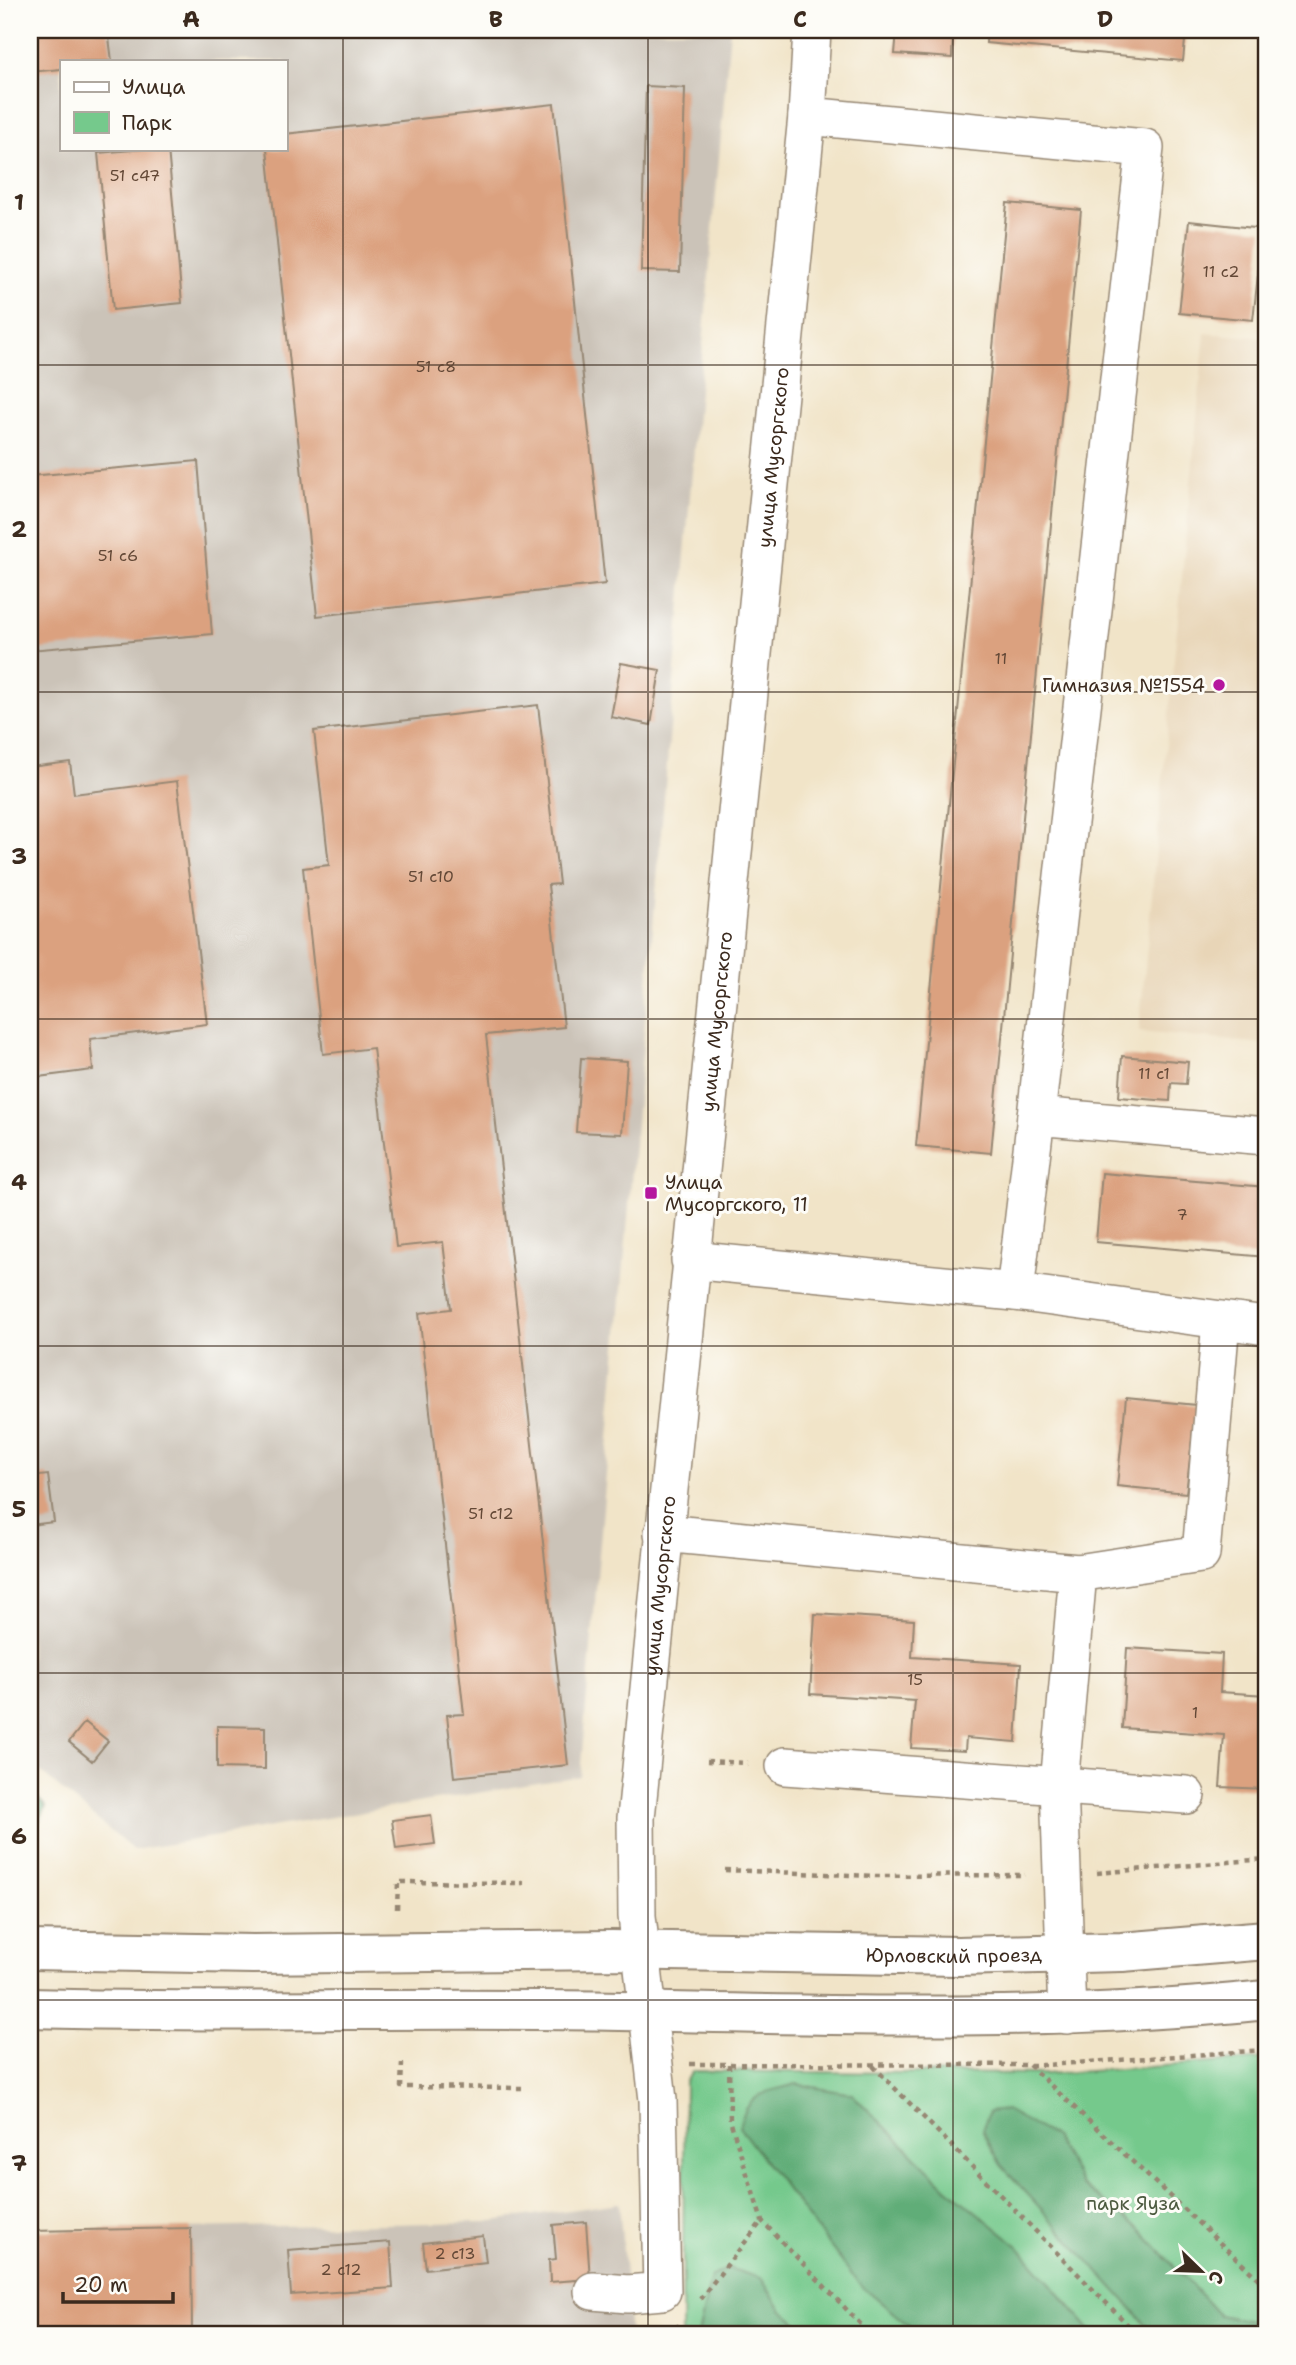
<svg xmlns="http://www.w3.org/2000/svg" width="1296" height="2365" font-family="'Shantell Sans',sans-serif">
<rect width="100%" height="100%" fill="#fdfcf7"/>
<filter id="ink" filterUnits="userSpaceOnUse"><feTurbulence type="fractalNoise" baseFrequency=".0143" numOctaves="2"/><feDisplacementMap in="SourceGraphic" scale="14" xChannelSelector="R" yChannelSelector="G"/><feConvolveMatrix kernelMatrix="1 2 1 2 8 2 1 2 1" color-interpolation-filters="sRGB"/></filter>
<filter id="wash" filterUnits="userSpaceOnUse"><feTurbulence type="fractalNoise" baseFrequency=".00686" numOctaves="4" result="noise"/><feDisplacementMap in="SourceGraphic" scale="28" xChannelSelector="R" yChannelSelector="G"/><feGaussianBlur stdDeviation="1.57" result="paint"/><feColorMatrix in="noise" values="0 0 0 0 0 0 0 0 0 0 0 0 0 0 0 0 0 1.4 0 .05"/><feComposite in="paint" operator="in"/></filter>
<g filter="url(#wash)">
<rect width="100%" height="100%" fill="#f1e4c8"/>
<path fill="#e8d5b7" d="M1266 319V1044L1139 1032 1205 333 1264 338Z"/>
<path fill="#cbc3b8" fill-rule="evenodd" d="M30 30H730L580 1776 133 1850 30 1763ZM61 61H285V149H61Z
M619 2203 630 2335H30V2231L486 2222Z"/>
<path fill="#75c98c" stroke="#587a55" stroke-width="2" d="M1266 2059V2335H682L685 2082 693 2071 1045 2074Z"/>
<path fill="#60ad78" stroke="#4e6c4b" stroke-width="2" d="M30 1790 46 1807 39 1822 30 1828Z
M796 2084 852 2094 946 2187 1019 2247 1095 2335H920L859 2284 739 2127C748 2092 765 2093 796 2084Z
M1006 2110 1054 2137 1082 2185 1141 2230 1219 2315 1266 2324V2335H1156L1001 2165 982 2130 989 2112Z
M728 2268 761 2278 782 2310 813 2335H698L711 2277Z"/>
<g id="blocks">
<path fill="#dba17f" d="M30 30H108L112 61H61V69L30 72Z
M897 30H953L952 58 895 54Z
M987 30H1186L1183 61 986 43Z
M646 86 685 88 680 272 641 271Z
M554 104 605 584 317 616 267 149H285V134Z
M145 149H168L182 303 113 310 98 153Z
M1007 203 1081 210 991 1153 916 1146Z
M1189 221 1263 229 1253 320 1179 313Z
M198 461 212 634 30 650V476Z
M621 663 660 670 651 725 611 717Z
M538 705 559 884 548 885 564 1027 486 1035 568 1765 454 1777 447 1715 464 1714 419 1313 451 1309 443 1242 396 1247 373 1048 323 1054 303 868 329 865 314 731Z
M70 762 74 794 177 781 207 1024 90 1039 93 1070 30 1078V767Z
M1122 1056 1188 1062 1186 1084 1171 1083 1170 1101 1119 1097Z
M581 1058 627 1061 622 1134 576 1132Z
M1102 1173 1266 1187V1257L1096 1242Z
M1126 1398 1196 1405 1186 1493 1117 1486Z
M48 1475 54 1522 30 1525V1477Z
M815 1614 914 1620 912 1657 1021 1664 1016 1742 966 1738 965 1751 911 1748 915 1701 810 1694Z
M1127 1648 1222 1654 1220 1692 1266 1695V1789L1220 1787 1224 1735 1122 1728Z
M85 1722 108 1741 92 1761 69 1742Z
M217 1726 265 1727V1769L217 1768Z
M431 1815 435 1844 396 1849 392 1820Z
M586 2222 590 2279 550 2282 549 2260 556 2259 553 2225Z
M191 2228 192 2335H30V2231Z
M483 2236 486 2262 426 2269 423 2243Z
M390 2242 393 2288 291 2295 288 2250Z"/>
</g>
</g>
<g filter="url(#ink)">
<use href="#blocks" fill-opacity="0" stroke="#968773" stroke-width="2"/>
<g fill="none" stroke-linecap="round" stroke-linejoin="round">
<defs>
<g id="minor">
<path d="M807 116 1145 148 1036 1116"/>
<path d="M690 1260 1015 1292 1266 1326"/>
<path d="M1015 1292 1036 1116 1266 1136"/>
<path d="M663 1533 1078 1573"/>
<path d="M785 1766 1186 1795"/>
<path d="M1067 2015 1059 1785 1078 1573 1201 1554 1221 1321"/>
<path id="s1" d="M593 2291 628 2294 662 2291 658 2100 637 1916 636 1818 807 116 812 30"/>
</g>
<g id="major">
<path id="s2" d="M30 1950 253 1954 612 1950 958 1956 1122 1952 1266 1940"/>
<path d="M30 2008C227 2014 423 2007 620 2011 836 2015 1051 2023 1266 2000"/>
</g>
</defs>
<use href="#minor" stroke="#968773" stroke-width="40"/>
<use href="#major" stroke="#968773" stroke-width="42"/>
<path stroke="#968773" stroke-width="4.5" stroke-dasharray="5 5" stroke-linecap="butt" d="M707 1761 748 1763
M725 1870 875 1876 1025 1875
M1097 1873 1266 1859
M397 1909 398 1882 524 1883
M402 2063 401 2087 523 2088
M690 2064 1045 2065 1266 2050
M729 2064 730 2120 762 2221 871 2335
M1029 2065 1266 2286
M873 2066 1138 2335
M700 2299 762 2221
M671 2335 679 2325"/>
<use href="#minor" stroke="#fff" stroke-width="37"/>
<use href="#major" stroke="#fff" stroke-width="38"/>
</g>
</g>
<path fill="none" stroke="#3b2a1e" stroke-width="2" stroke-opacity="0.55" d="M343 30V2335M648 30V2335M953 30V2335M30 365H1266M30 692H1266M30 1019H1266M30 1346H1266M30 1673H1266M30 2000H1266"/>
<g fill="#b5179e" stroke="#fdfcf7" stroke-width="2.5">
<circle cx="1219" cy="685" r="7"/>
<rect x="644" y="1186" width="14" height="14" rx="3.5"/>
</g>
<g text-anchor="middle" stroke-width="6" stroke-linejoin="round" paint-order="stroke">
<g font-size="16" fill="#634836">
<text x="135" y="181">51 с47</text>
<text x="1221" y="277">11 с2</text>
<text x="436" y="372">51 с8</text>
<text x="118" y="561">51 с6</text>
<text x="1001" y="664">11</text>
<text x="431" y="882">51 с10</text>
<text x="1154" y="1079">11 с1</text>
<text x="1182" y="1220">7</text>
<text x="491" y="1519">51 с12</text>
<text x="915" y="1685">15</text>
<text x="1195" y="1718">1</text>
<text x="455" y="2259">2 с13</text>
<text x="341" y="2275">2 с12</text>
</g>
<g font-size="19" fill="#3b2a1e" stroke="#fdfcf7">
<text dy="7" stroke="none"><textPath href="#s1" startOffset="1911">улица Мусоргского</textPath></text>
<text dy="7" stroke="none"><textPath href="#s1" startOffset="1344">улица Мусоргского</textPath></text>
<text dy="7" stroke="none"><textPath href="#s1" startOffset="777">улица Мусоргского</textPath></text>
<text dy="7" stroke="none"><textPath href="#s2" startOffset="924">Юрловский проезд</textPath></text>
</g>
<g font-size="19" fill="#3b2a1e" stroke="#fdfcf7" text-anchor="end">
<text x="1205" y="692">Гимназия №1554</text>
<text x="665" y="1189" text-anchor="start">Улица<tspan x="665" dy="22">Мусоргского, 11</tspan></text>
</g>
<g font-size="19" fill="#4c5a3f" stroke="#fdfcf7">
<text x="1133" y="2210">парк Яуза</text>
</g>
</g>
<rect width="1296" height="2365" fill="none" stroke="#fdfcf7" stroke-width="77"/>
<rect x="60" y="60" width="228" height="91" fill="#fdfcf7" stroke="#afa8a0" stroke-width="2"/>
<rect x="74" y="82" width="35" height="10" fill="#ffffff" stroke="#afa8a0" stroke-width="2"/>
<text x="122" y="94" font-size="21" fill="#3b2a1e">Улица</text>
<rect x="74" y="112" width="35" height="21" fill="#75c98c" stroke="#afa8a0" stroke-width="2"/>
<text x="122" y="130" font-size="21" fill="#3b2a1e">Парк</text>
<g transform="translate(1201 2271) rotate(113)" stroke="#fdfcf7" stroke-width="5" paint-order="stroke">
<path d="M0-5L12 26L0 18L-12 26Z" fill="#3b2a1e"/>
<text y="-10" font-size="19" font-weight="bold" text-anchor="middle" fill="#3b2a1e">С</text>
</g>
<path d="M63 2292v10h110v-10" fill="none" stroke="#3b2a1e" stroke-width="3.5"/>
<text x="74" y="2292" font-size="21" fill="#3b2a1e" stroke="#fdfcf7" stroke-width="5" paint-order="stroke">20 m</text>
<rect x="38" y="38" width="1220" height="2288" fill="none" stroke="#3b2a1e" stroke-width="2.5"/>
<g font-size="23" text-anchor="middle" font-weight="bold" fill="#3b2a1e">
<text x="191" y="27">A</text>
<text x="496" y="27">B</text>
<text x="800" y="27">C</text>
<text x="1105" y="27">D</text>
<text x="19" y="210">1</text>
<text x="19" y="537">2</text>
<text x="19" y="864">3</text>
<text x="19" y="1190">4</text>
<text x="19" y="1517">5</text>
<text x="19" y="1844">6</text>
<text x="19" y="2171">7</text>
</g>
</svg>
